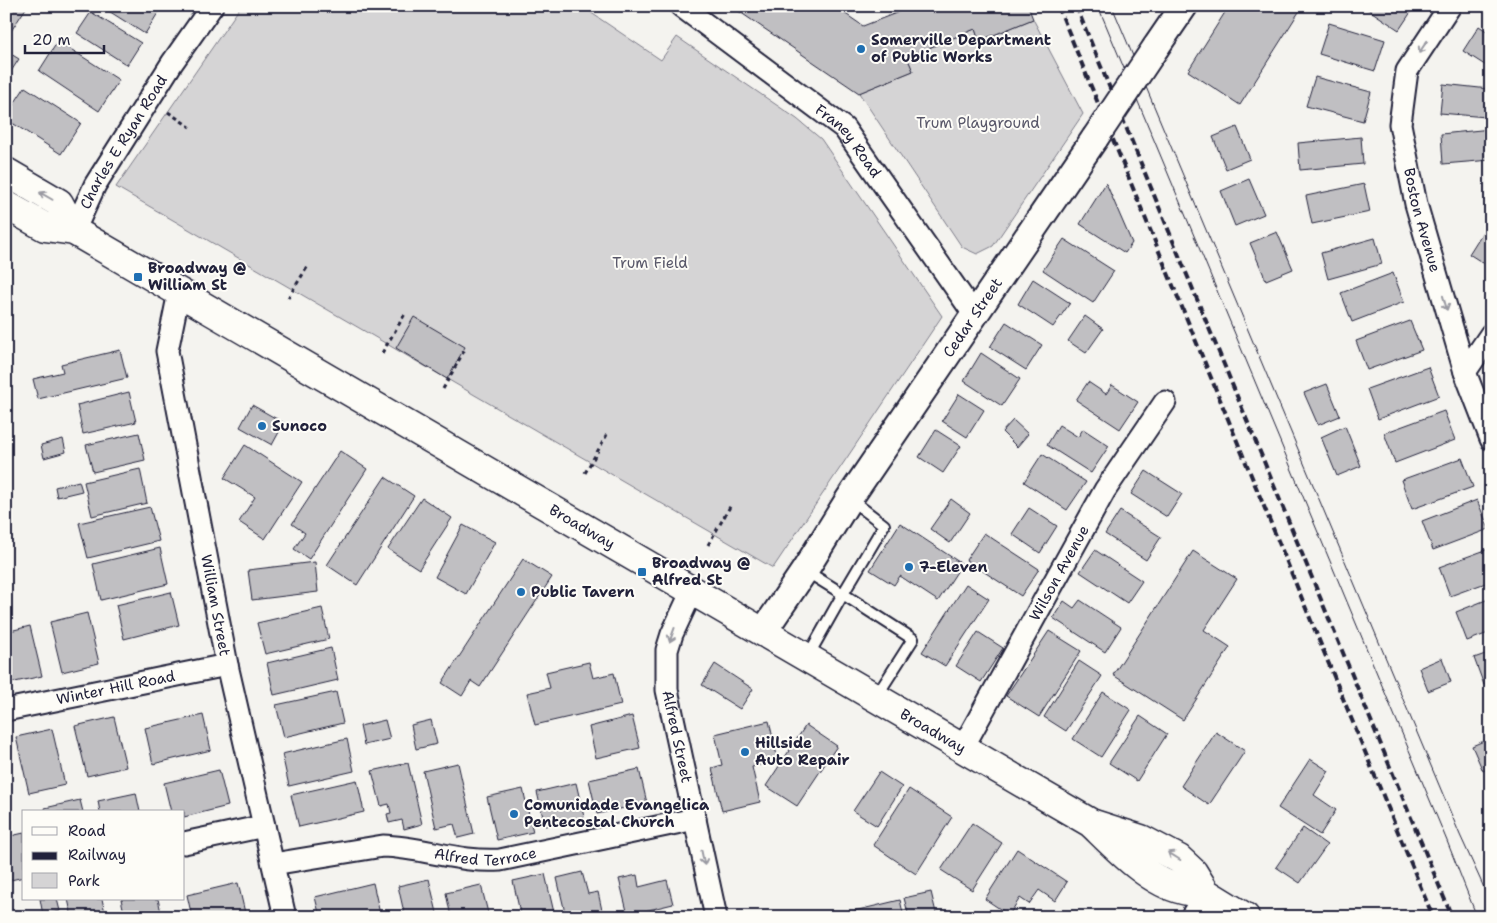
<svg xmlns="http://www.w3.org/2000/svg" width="1497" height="923" font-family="'Shantell Sans',sans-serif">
<rect width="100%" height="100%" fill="#f4f3ef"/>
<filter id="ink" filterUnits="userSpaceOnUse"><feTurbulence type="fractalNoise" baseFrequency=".02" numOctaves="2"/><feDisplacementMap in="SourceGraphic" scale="10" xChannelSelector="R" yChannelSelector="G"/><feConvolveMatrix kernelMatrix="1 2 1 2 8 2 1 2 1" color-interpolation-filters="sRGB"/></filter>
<g filter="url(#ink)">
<path fill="#d5d4d5" stroke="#7c7b88" d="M241 6H581L661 60 677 37 797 119 821 139 942 316 773 568 116 187Z
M1033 19 1083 114 993 246 977 254 962 247 859 93 913 71 907 57 975 29 979 41Z"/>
<path fill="#c0bfc2" stroke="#22223b" d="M6 6H24L26 8 11 31 6 28Z
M106 6H159L161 8 145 34 104 8Z
M731 6H834L863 26 914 6H1028L1033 19 979 41 975 29 907 57 913 71 859 93Z
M1229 6 1302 7 1240 105 1188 71Z
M1363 6H1415L1399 30Z
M91 12 141 43 127 65 77 33Z
M1329 23 1385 40 1375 71 1319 54Z
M1479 26 1491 34V69L1463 51Z
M58 41 119 80 99 111 39 71Z
M6 51 19 59 6 79Z
M1315 77 1371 92 1363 121 1306 106Z
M1443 84 1489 89 1486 117 1440 113Z
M25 87 81 123 61 154 6 119V116Z
M1237 127 1250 159 1226 169 1213 137Z
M1491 129V160L1443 164 1441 134Z
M1361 137 1363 164 1300 170 1298 143Z
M1249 179 1264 214 1235 226 1221 191Z
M1106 183 1132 243 1125 253 1080 224Z
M1364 184 1370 212 1312 224 1306 196Z
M1491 219V268L1469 254Z
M1277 232 1293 269 1266 280 1250 243Z
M1375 238 1382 264 1328 279 1321 253Z
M1064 239 1114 271 1093 303 1043 270Z
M1393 273 1404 302 1352 322 1341 293Z
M1033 279 1070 303 1053 327 1018 304Z
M1085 316 1103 329 1086 353 1068 341Z
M414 317 465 347 447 379 396 348Z
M1410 321 1422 350 1367 370 1356 341Z
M1006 322 1042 345 1026 370 990 347Z
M120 350 127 378 38 399 33 379 63 372 61 364Z
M981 353 1020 379 1002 406 964 381Z
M1428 367 1439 396 1378 419 1367 389Z
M1088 382 1106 394 1112 385 1138 402 1120 429 1076 400Z
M1327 384 1340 416 1318 425 1304 393Z
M129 392 136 422 83 434 77 405Z
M959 394 984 410 967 437 942 421Z
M252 405 284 423 272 445 240 427Z
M1444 411 1455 440 1395 463 1384 433Z
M1013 420 1028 434 1017 447 1002 432Z
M1059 425 1078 437 1083 429 1109 446 1091 473 1047 445Z
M1345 426 1361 466 1337 476 1321 437Z
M936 430 961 446 943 473 919 457Z
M139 433 145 460 93 472 86 445Z
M63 439 66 452 44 458 41 445Z
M245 445 302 482 265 539 239 522 255 497 224 478Z
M340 451 367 469 309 559 294 549 305 533 292 524Z
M1042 454 1086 482 1067 510 1024 482Z
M1462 458 1473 487 1412 509 1401 480Z
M140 469 147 503 92 516 84 482Z
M1146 471 1182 494 1167 517 1131 494Z
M385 477 414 496 357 585 327 565Z
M79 481 82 491 57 497 55 487Z
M422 498 452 518 419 569 388 549Z
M951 499 970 513 950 543 930 529Z
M1477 500 1489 529 1433 550 1422 521Z
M150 507 159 541 88 558 79 523Z
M1029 508 1057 526 1040 553 1012 534Z
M1120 511 1161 537 1146 560 1105 534Z
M900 523 962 564 938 601 900 576 894 585 870 570Z
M463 525 495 542 466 594 435 577Z
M984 533 1039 569 1021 596 966 560Z
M160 548 168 584 101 600 93 564Z
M1491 548V581L1450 596 1439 567Z
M1095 550 1142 581 1127 603 1080 572Z
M1193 551 1237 579 1204 630 1230 647 1183 720 1113 675Z
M523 559 552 577 480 687 471 681 462 696 442 683Z
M315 562 318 592 252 600 248 570Z
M966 584 989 599 945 666 922 652Z
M171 592 179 625 124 639 116 605Z
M1491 598V632L1467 641 1456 612Z
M1080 600 1121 627 1105 652 1053 618 1064 601 1074 608Z
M322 608 329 639 265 654 257 623Z
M87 613 99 663 62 672 50 622Z
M30 626 42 676 6 684V632Z
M1049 631 1081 651 1039 717 1006 696Z
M978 632 1003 648 981 682 956 666Z
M331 648 338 680 274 695 267 663Z
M1491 652V683L1484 685 1474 658Z
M1442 658 1451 682 1428 691 1419 668Z
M1079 661 1102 676 1066 731 1044 717Z
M589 662 593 678 614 673 621 705 535 725 527 693 550 688 546 672Z
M715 664 753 689 740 709 702 685Z
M336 692 343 723 284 737 276 705Z
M1103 692 1131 710 1101 757 1073 739Z
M203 715 211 750 153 764 145 728Z
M632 716 640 748 596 758 589 727Z
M1140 716 1167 734 1137 781 1109 763Z
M114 717 126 767 87 776 75 726Z
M385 720 390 739 364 745 360 726Z
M431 720 437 744 416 749 411 725Z
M769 721 778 760 752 767 760 802 722 811 712 768 722 765 715 734Z
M806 725 837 746 797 806 766 786Z
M52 729 65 785 29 793 16 737Z
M1216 732 1245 751 1209 805 1181 786Z
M1491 738V768L1483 771 1472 746Z
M347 739 354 771 289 786 282 754Z
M1310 759 1329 771 1314 795 1336 810 1320 835 1278 808Z
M408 763 422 824 404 829 402 820 389 823 387 814 391 813 389 804 381 806 372 771Z
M458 763 474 834 458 838 454 824 436 828 423 771Z
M639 769 647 803 597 814 589 780Z
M219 770 228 806 184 817V812H171L164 783Z
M879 772 902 787 877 826 853 811Z
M357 780 364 812 299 827 291 795Z
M576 783 584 817 545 826 537 792Z
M523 789 533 832 497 840 487 797Z
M909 789 952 817 916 874 873 845Z
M136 793 140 812H100L98 801Z
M80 800 83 812H46L45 808Z
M972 823 1002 843 972 890 941 870Z
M1303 828 1327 845 1300 883 1276 867Z
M24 833V877L6 881V837Z
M1017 849 1067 882 1055 901 1039 890 1029 904 1020 898 1009 915 985 899Z
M582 872 588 894 598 892 603 915 566 917 557 878Z
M545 874 555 917H521L513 881Z
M637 875 639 887 667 880 673 904 628 915 619 879Z
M429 879 438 917H405L398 886Z
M238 883 246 917H192L187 895Z
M373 883 380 914 367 917H320L315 897Z
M481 885 489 917H451L446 893Z
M931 892 937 917H909L904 898Z
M40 899H57L60 911 43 915Z
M68 899H102L106 917H72Z
M121 899H158L162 917H125Z
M900 900 904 917H829Z"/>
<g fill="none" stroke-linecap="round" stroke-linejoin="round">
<defs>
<path id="service" d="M806 571 843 594 884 525 850 499
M808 656 843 594 913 639 876 697"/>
<g id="minor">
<path id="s1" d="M681 6 844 128 974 314"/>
<path id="s2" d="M1450 6 1407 71 1400 124 1416 204 1465 372 1491 439"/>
<path id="s3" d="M74 231 95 185 172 63 212 6"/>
<path id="s4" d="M179 292 167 351 227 665 285 917"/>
<path d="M1465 372 1491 334"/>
<path id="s5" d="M692 591 672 634 667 650V690L716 917"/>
<path id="s6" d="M6 710 227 665"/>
<path id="s7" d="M962 749 1105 490 1165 402"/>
<path d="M184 843 264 826"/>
<path id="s8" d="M273 864 383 846C422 847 461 863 500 860L695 819"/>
<path d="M1191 917 1206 893"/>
</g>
<g id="tertiary">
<path d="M1156 47 1184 6"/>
<path id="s9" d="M763 632 805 570 849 499 1095 138"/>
</g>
<g id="secondary">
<path d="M6 172 59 203 74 231"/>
<path id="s10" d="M6 205 45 227 74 231 1091 823C1116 847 1148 882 1183 890 1191 892 1198 892 1206 893"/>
<path d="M1094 824 1141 839 1179 859 1193 872 1206 893 1245 917"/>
</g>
</defs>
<use href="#service" stroke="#22223b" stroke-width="14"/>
<use href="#minor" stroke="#22223b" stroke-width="25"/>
<use href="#tertiary" stroke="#22223b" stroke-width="30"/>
<use href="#secondary" stroke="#22223b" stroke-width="31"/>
<path stroke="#22223b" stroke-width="3" stroke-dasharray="4 4" stroke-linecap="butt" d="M168 112 190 127
M288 298 308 266
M382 353 405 314
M443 389 465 349
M585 473 608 433
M708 545 731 505"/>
<use href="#service" stroke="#fdfcf7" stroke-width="10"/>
<use href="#minor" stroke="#fdfcf7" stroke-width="21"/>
<use href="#tertiary" stroke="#fdfcf7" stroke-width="26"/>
<use href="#secondary" stroke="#fdfcf7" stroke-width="28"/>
<path stroke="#22223b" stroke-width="1" d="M1098 6 1447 841 1477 917
M1112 6 1460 835 1491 903"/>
<path stroke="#22223b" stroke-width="4" stroke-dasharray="8 4" stroke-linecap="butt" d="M1058 6 1433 917
M1076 6 1452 917"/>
<defs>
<path id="tertiary-bridge" d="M1095 138 1156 47"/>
</defs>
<use href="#tertiary-bridge" stroke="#22223b" stroke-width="30" stroke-linecap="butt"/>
<use href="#tertiary-bridge" stroke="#fdfcf7" stroke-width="26"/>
</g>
<defs><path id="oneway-shaft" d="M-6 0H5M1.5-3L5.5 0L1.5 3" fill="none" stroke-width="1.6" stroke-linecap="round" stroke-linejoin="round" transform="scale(1.25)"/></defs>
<g stroke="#9a9aa2">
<use href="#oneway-shaft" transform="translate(1423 47) rotate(124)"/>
<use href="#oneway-shaft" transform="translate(46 196) rotate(-150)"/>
<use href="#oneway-shaft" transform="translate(1445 303) rotate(74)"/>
<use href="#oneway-shaft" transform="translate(672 635) rotate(110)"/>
<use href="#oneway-shaft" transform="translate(1174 856) rotate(-148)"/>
<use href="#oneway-shaft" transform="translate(703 858) rotate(78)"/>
</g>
</g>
<g fill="#1f6fb2" stroke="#fdfcf7" stroke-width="2">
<circle cx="861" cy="49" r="5"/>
<rect x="133" y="272" width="10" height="10" rx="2.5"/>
<circle cx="262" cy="426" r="5"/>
<circle cx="909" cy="567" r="5"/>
<rect x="637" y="567" width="10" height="10" rx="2.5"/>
<circle cx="521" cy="592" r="5"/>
<circle cx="745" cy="752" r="5"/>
<circle cx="514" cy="814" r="5"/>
</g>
<g text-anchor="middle" stroke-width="4" stroke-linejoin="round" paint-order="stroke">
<g font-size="15" font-weight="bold" fill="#22223b" stroke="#fdfcf7" text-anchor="start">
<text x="871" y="45">Somerville Department<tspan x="871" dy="17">of Public Works</tspan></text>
<text x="148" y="273">Broadway @<tspan x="148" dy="17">William St</tspan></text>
<text x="272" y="431">Sunoco</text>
<text x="652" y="568">Broadway @<tspan x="652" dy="17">Alfred St</tspan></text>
<text x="919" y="572">7-Eleven</text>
<text x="531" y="597">Public Tavern</text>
<text x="755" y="748">Hillside<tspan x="755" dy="17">Auto Repair</tspan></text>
<text x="524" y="810">Comunidade Evangelica<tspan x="524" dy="17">Pentecostal Church</tspan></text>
</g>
<g font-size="15" fill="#585769" stroke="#fdfcf7">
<text x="978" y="128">Trum Playground</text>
<text x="650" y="268">Trum Field</text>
</g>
<g font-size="15" fill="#22223b" stroke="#fdfcf7">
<text dy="5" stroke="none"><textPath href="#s3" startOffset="102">Charles E Ryan Road</textPath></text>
<text dy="5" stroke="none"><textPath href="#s1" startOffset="216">Franey Road</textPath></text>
<text dy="5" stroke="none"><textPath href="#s2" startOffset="230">Boston Avenue</textPath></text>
<text dy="5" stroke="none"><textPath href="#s9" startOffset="378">Cedar Street</textPath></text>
<text dy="5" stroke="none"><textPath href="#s10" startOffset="662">Broadway</textPath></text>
<text dy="5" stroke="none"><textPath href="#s7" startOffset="201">Wilson Avenue</textPath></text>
<text dy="5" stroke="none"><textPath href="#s4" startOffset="319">William Street</textPath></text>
<text dy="5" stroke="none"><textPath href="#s6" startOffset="112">Winter Hill Road</textPath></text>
<text dy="5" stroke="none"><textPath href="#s10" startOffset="1068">Broadway</textPath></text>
<text dy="5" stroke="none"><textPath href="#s5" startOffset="152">Alfred Street</textPath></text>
<text dy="5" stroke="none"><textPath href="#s8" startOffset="215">Alfred Terrace</textPath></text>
</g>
</g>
<rect width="1497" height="923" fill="none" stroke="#fdfcf7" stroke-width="25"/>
<rect x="12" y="12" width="1472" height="898" fill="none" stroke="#22223b" stroke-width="2" filter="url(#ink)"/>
<rect x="22" y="810" width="162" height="90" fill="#fdfcf7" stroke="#a5a5ac"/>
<rect x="32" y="827" width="25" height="8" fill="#fdfcf7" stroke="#a5a5ac"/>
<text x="68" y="836" font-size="15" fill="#22223b">Road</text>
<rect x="32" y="852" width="25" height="8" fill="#22223b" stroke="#a5a5ac"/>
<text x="68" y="860" font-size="15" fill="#22223b">Railway</text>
<rect x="32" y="873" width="25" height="15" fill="#d5d4d5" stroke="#a5a5ac"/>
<text x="68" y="886" font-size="15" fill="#22223b">Park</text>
<path d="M25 45v8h79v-8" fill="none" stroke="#22223b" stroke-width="2.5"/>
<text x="32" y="45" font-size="15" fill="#22223b" stroke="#fdfcf7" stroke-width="4" paint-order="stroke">20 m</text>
</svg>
